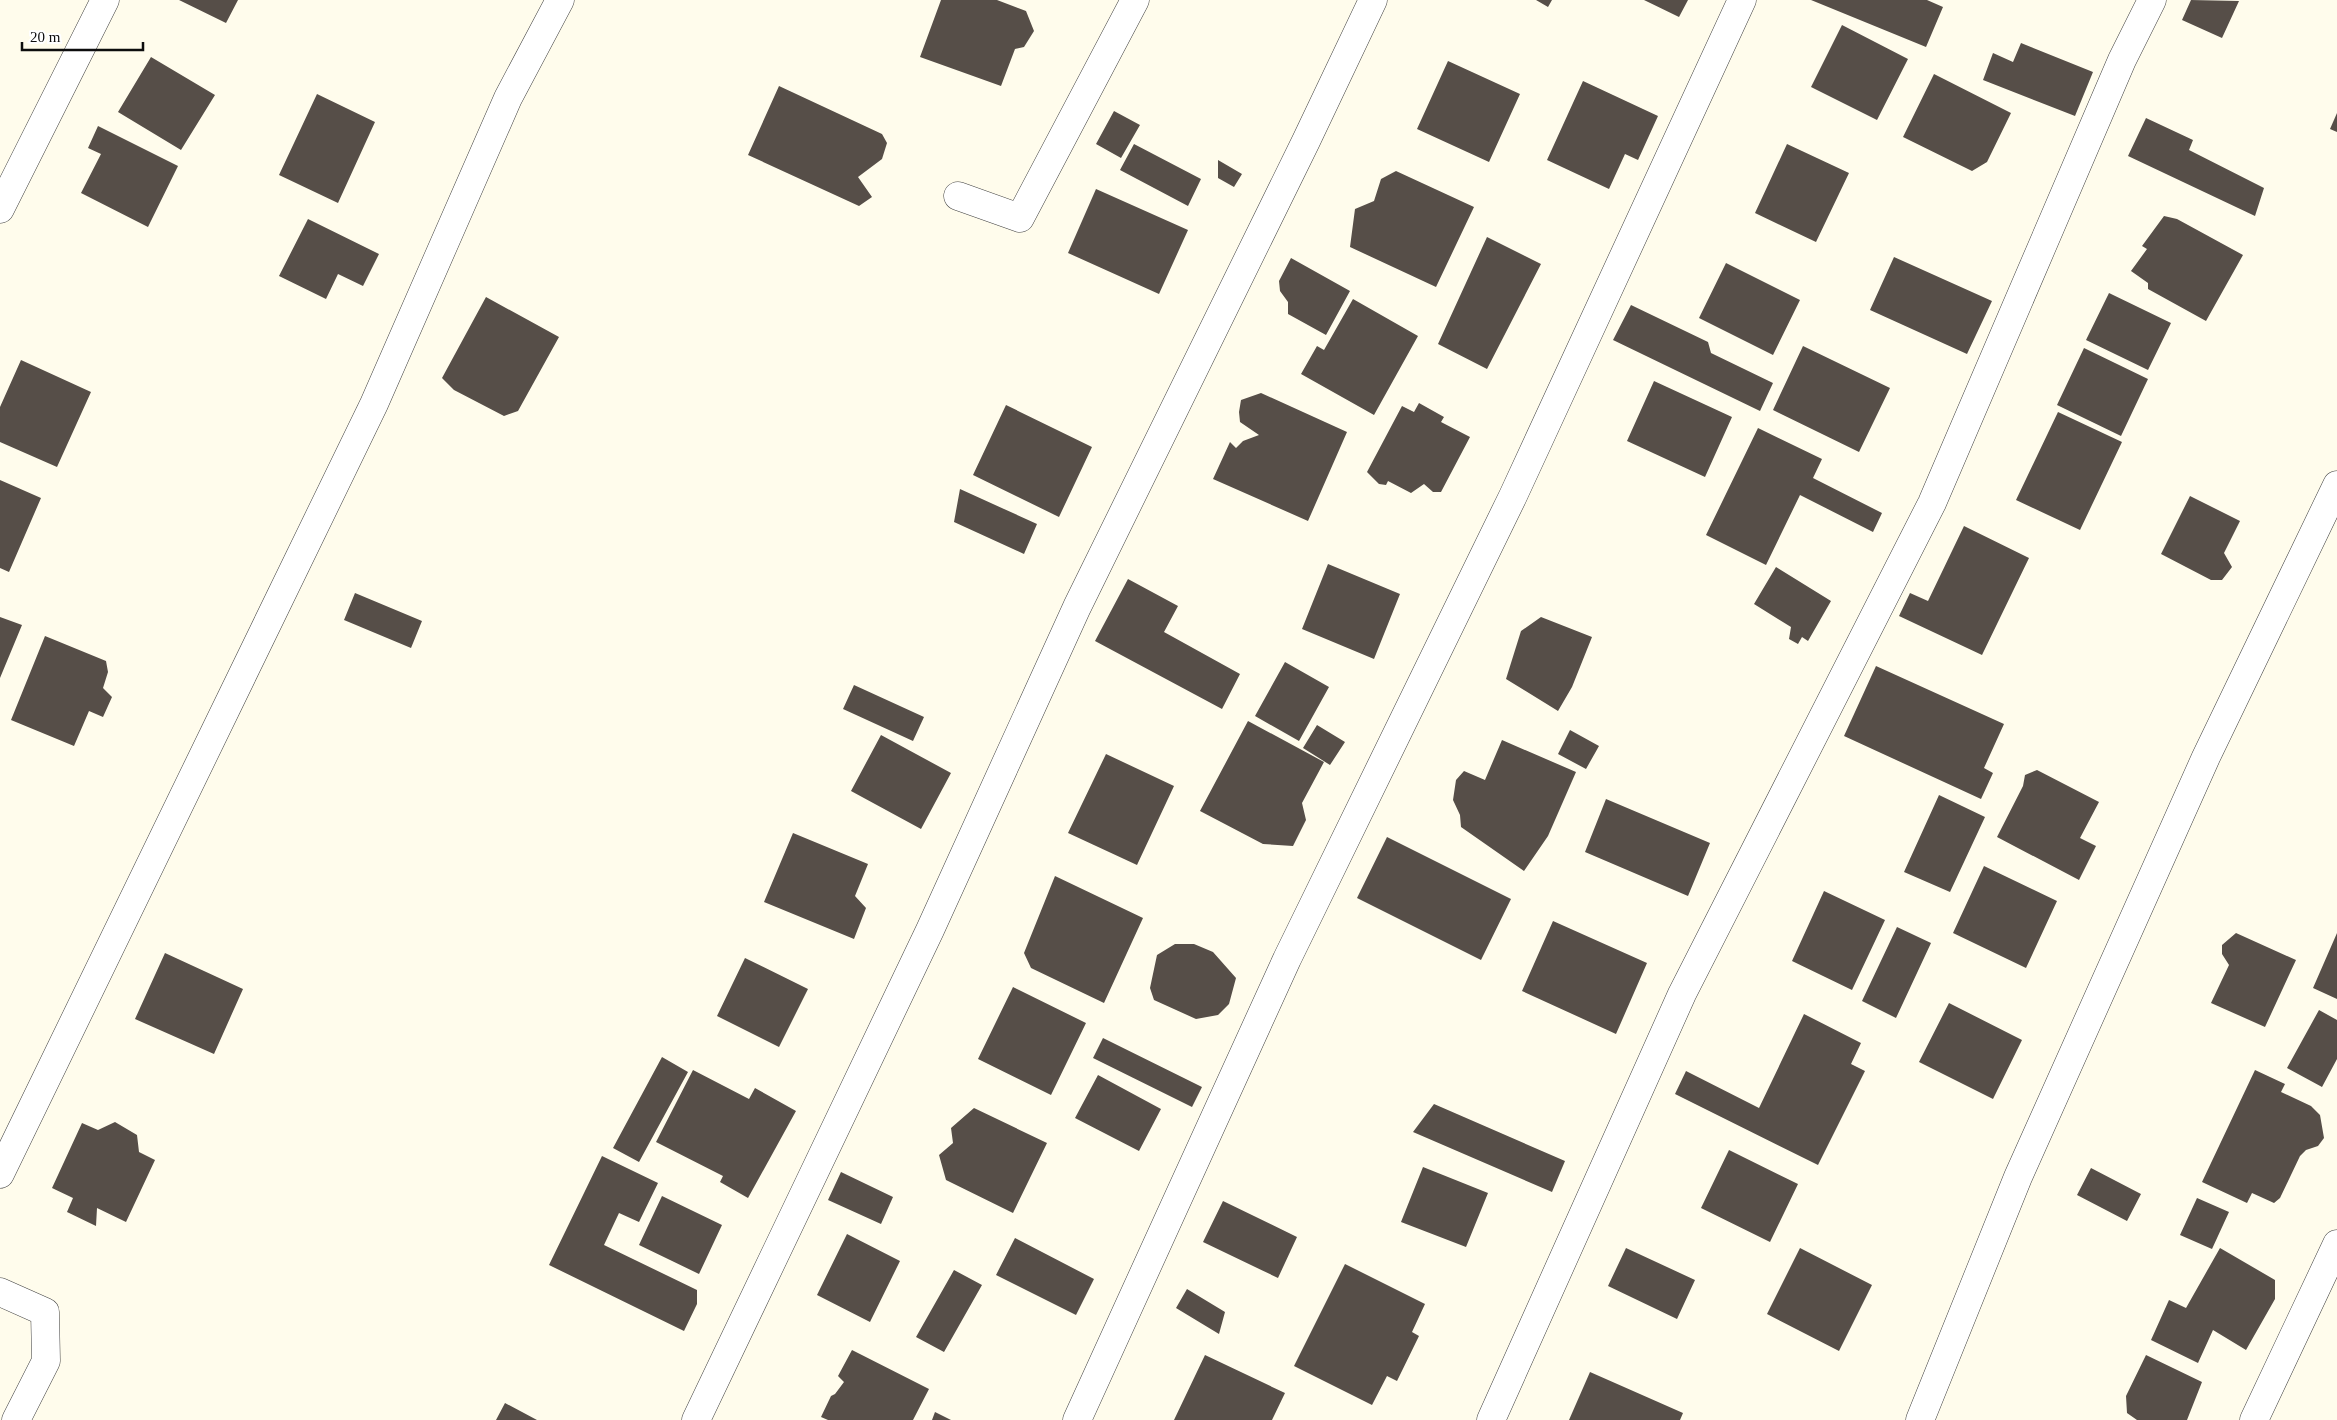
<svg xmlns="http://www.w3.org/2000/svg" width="2337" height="1420" font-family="'Times New Roman',serif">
<rect width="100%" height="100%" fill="#fffcec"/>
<path fill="#564e48" d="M179 0H238L226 23Z
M941 0H997L1026 11 1034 31 1024 47 1015 49 1001 86 920 57Z
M1536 0H1552L1548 7Z
M1644 0H1688L1679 17Z
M1811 0H1927L1943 7 1926 47Z
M2191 0 2239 1 2222 38 2182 20Z
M1842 25 1908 59 1877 120 1811 87Z
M2021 43 2093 72 2075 116 1983 80 1993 53 2013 62Z
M151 57 215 95 181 150 118 112Z
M1448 61 1520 94 1489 162 1417 129Z
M1934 74 2011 113 1987 162 1972 171 1903 137Z
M1583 81 1658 116 1638 160 1625 154 1609 189 1547 160Z
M779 86 882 134 887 143 882 159 858 177 872 197 859 206 748 155Z
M317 94 375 122 338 203 279 175Z
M1114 111 1140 125 1121 158 1096 144Z
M2337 113V132L2330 129Z
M2146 118 2193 140 2189 150 2264 188 2255 216 2128 156Z
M98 126 178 166 148 227 81 193 101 154 88 148Z
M1134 144 1201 179 1188 206 1120 170Z
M1787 144 1849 173 1816 242 1755 213Z
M1218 160 1242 174 1234 187 1218 178Z
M1396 171 1474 207 1436 287 1350 247 1355 209 1374 201 1381 179Z
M1096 189 1188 230 1159 294 1068 253Z
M2164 216 2177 219 2243 255 2206 321 2148 289V283L2131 271 2147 249 2142 246Z
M308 219 379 254 363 286 338 274 326 299 279 276Z
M1487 237 1541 264 1487 369 1438 344Z
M1894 257 1992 301 1967 354 1870 310Z
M1291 258 1350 291 1326 335 1288 314V302L1280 291 1279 281Z
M1726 263 1800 300 1773 355 1699 318Z
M2109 293 2171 323 2148 370 2086 340Z
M486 297 559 337 518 411 504 416 454 390 442 378Z
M1353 299 1418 336 1374 415 1301 374 1317 346 1324 350Z
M1631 305 1708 342 1711 353 1773 383 1760 411 1613 340Z
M1803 346 1890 388 1859 452 1773 410Z
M2084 348 2148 379 2121 436 2057 405Z
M21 360 91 392 57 467 0 442V407Z
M1654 381 1732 417 1705 477 1627 441Z
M1261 393 1347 432 1308 521 1213 479 1230 442 1236 448 1243 441 1259 435 1240 422 1239 412 1241 400Z
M1419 403 1444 417 1441 422 1470 437 1441 492H1433L1424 484 1411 493 1388 481 1386 485 1379 484 1367 472 1402 406 1414 412Z
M1006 405 1092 447 1059 517 973 475Z
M2058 412 2122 442 2080 530 2016 500Z
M1758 428 1822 459 1813 478 1882 513 1873 532 1800 495 1766 565 1706 535Z
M0 480 41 498 9 572 0 568Z
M960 489 1037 524 1024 554 954 522Z
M2190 496 2240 521 2224 553 2232 567 2222 580H2211L2161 554Z
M1964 526 2029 558 1982 655 1899 616 1910 593 1928 601Z
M1328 564 1400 594 1374 659 1302 629Z
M1776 567 1831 601 1808 641 1802 637 1798 644 1789 639 1791 627 1754 604Z
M1128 579 1178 606 1164 632 1240 674 1222 709 1095 641Z
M355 593 422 621 411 648 344 620Z
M0 617 22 625 0 678Z
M1541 617 1592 637 1572 687 1558 711 1506 679 1521 631Z
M45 636 106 661 108 672 103 688 112 697 103 717 89 711 74 746 11 720Z
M1285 662 1329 687 1299 741 1255 716Z
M1876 666 2004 724 1984 768 1993 773 1981 799 1844 736Z
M854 685 924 717 913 741 843 709Z
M1248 721 1324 762 1302 803 1306 820 1293 846 1263 844 1200 811Z
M1317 725 1345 742 1330 765 1303 748Z
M1570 730 1599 746 1586 769 1558 754Z
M881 735 951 773 921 829 851 791Z
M1502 740 1576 772 1548 836 1524 871 1461 827 1460 815 1453 800 1456 780 1464 771 1485 780Z
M1106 754 1174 786 1137 865 1068 833Z
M2037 770 2099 802 2080 838 2096 846 2079 880 1997 837 2023 786 2025 775Z
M1939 795 1985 817 1950 892 1904 872Z
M1606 799 1710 843 1688 896 1585 852Z
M793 833 868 864 855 896 866 908 854 939 764 902Z
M1387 837 1511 899 1481 960 1357 898Z
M1984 866 2057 901 2026 968 1953 933Z
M1055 876 1143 918 1104 1003 1031 968 1024 953Z
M1824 891 1885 920 1852 990 1792 961Z
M1553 921 1647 963 1616 1034 1522 991Z
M1897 927 1931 943 1896 1018 1862 1001Z
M2236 933 2296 960 2265 1027 2211 1003 2229 965 2222 954V945Z
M2337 933V999L2313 988Z
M1175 944H1194L1213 952 1236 978 1229 1004 1218 1015 1196 1019 1154 1000 1150 988 1157 955Z
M165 953 243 989 214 1054 135 1019Z
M745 958 808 989 779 1047 717 1016Z
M1013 987 1086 1023 1051 1095 978 1059Z
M1949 1003 2022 1040 1993 1099 1919 1062Z
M2319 1010 2337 1020V1059L2322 1087 2287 1068Z
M1804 1014 1861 1043 1851 1064 1865 1071 1818 1165 1675 1094 1686 1071 1759 1108Z
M1103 1038 1202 1087 1192 1107 1093 1058Z
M662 1057 688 1072 639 1162 613 1148Z
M693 1070 749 1099 755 1088 796 1111 748 1198 720 1182 723 1176 656 1142Z
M2255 1070 2285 1084 2281 1092 2311 1106 2320 1115 2324 1138 2318 1146 2306 1150 2300 1156 2280 1198 2274 1203 2252 1193 2247 1203 2202 1182Z
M1098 1075 1161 1109 1139 1151 1075 1118Z
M1434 1104 1565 1161 1552 1192 1413 1132Z
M974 1108 1047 1143 1013 1213 946 1180 939 1155 953 1143 951 1128Z
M115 1122 137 1135 139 1152 155 1160 126 1222 97 1208 96 1226 67 1212 73 1198 52 1188 82 1123 98 1130Z
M1729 1150 1798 1184 1770 1242 1701 1208Z
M602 1156 658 1183 639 1222 619 1213 604 1245 697 1290V1304L684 1331 549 1265Z
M1423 1167 1488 1193 1466 1247 1401 1222Z
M2091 1168 2141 1194 2127 1221 2077 1195Z
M841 1172 893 1197 881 1224 828 1200Z
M662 1196 722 1225 699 1274 639 1245Z
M2197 1198 2229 1212 2212 1249 2180 1235Z
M1223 1201 1297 1237 1278 1278 1203 1242Z
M847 1234 900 1261 870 1322 817 1295Z
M1015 1238 1094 1279 1076 1315 996 1275Z
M1626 1248 1695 1280 1677 1319 1608 1286Z
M1800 1248 1872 1285 1839 1351 1767 1314Z
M2220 1248 2275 1280V1299L2246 1350 2213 1330 2198 1363 2151 1340 2169 1300 2186 1308Z
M1345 1264 1425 1304 1412 1332 1419 1336 1397 1381 1387 1376 1372 1405 1294 1366Z
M954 1270 982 1285 944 1352 916 1337Z
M1187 1289 1225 1312 1219 1334 1176 1308Z
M852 1350 929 1389 913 1420H828L821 1417 831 1396 835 1394 844 1382 838 1376Z
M1205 1355 1285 1393 1272 1420H1174Z
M2146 1355 2202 1382 2187 1420H2137L2127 1413 2126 1396Z
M1590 1372 1683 1413 1680 1420H1569Z
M505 1403 537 1420H496Z
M935 1412 951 1420H932Z"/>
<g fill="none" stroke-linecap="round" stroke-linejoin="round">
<defs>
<path id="minor" d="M958 196 1020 218 1135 0
M0 209 105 0
M0 1174 374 404 508 98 560 0
M0 1292 45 1312 46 1361 16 1420
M696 1420 930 930 1077 607 1306 141 1373 0
M1077 1420 1287 959 1513 496 1742 0
M1491 1420 1682 994 1932 503 2122 60 2152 0
M1920 1420 2018 1177 2206 757 2337 485
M2254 1420 2337 1244"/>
</defs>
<use href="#minor" stroke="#404040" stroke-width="29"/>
<use href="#minor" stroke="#fff" stroke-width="28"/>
</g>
<path d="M22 42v8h121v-8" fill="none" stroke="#0d0d0d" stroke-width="2.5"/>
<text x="30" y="42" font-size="15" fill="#0d0d0d" stroke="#ffffff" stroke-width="4" paint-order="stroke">20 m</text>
</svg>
